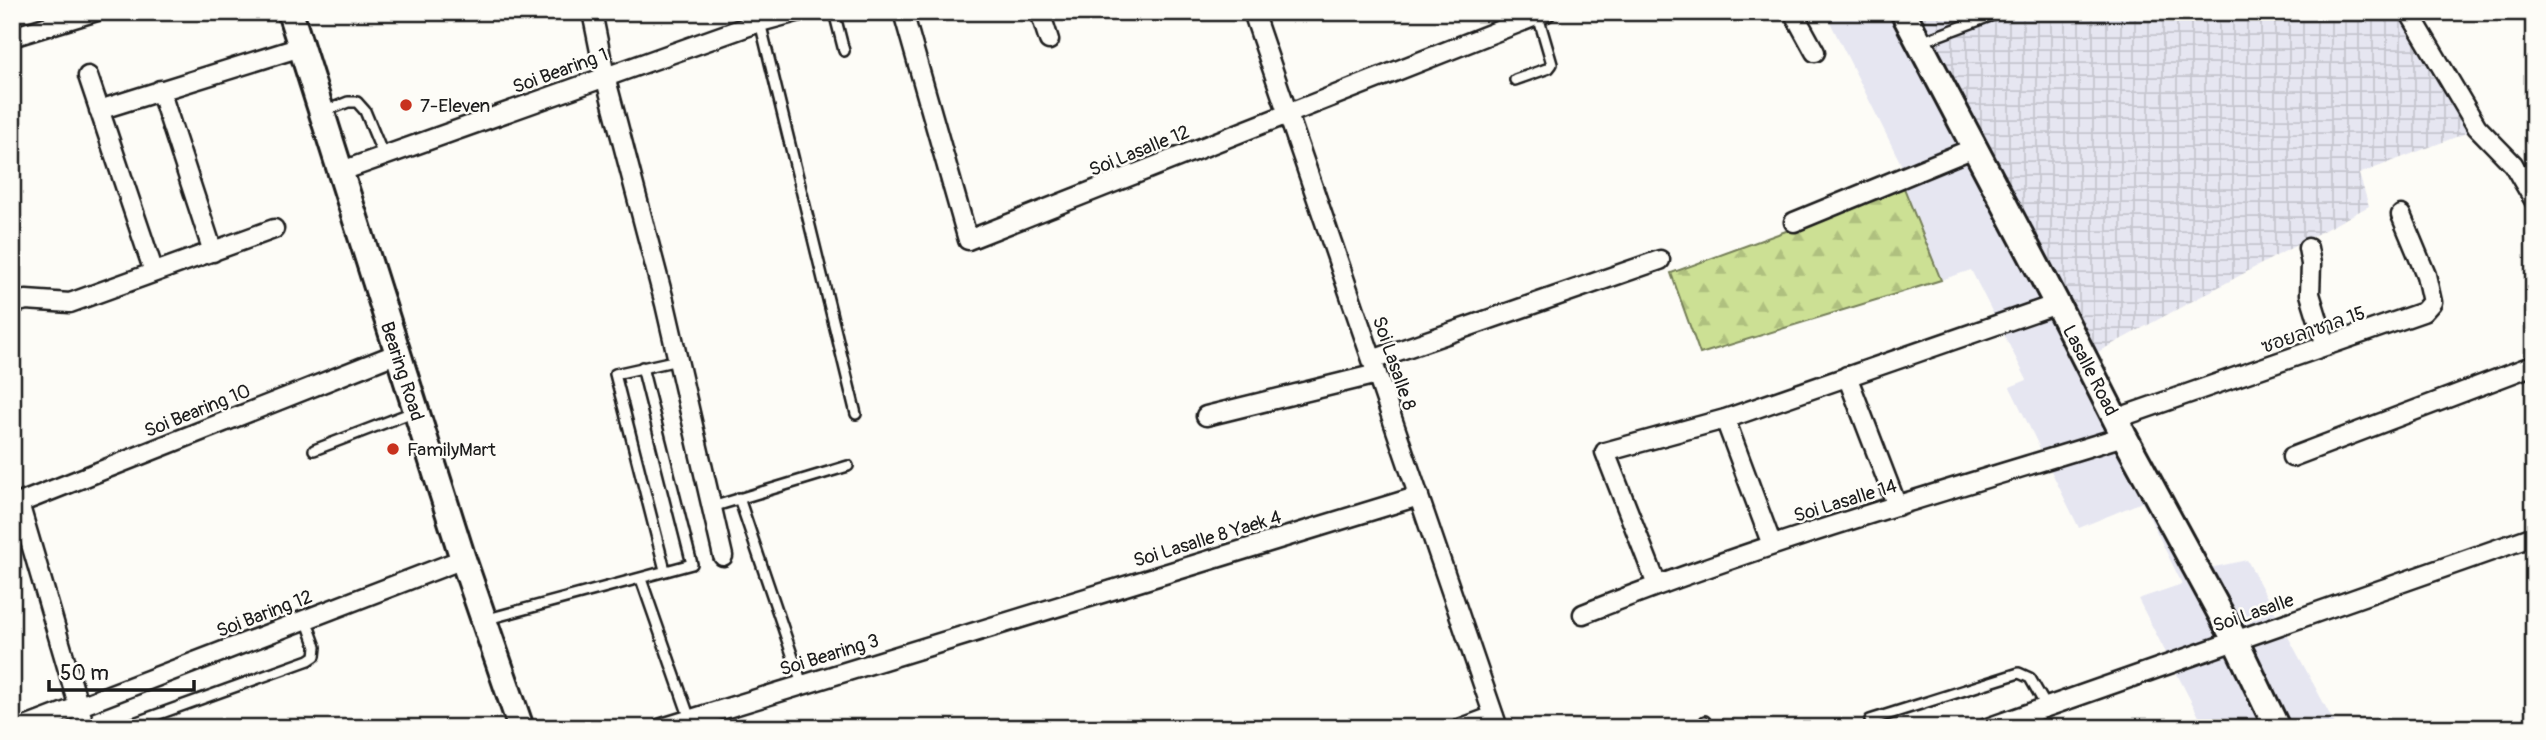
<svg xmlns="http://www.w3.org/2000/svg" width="2546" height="740" font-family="Pangolin,'Playpen Sans Thai',sans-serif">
<defs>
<pattern id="industrial-grid" width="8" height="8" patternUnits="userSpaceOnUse" patternTransform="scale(1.75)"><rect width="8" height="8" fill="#e6e6f1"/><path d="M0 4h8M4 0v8" fill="none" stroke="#c5c5ce"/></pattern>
<pattern id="forest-firs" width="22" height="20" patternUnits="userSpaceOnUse" patternTransform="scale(1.75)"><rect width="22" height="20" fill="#cce094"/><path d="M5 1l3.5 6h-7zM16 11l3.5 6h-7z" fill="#afc07f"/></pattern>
</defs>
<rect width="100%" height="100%" fill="#fdfcf7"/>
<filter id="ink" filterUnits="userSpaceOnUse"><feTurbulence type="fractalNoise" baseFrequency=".0143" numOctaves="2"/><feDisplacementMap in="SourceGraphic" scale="14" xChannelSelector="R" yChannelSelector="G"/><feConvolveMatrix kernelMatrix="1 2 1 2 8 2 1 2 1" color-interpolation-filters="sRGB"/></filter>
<g filter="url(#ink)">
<path fill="#e6e6f1" d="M1825 12H1918L2205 569 2247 560 2337 728H2205L2138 599 2182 584 2142 502 2079 528 2010 387 2027 380 1971 270 1941 280 1904 188 1902 166Z"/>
<path fill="url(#industrial-grid)" d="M1918 12H2403L2469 132 2359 174 2369 206 2094 354Z"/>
<path fill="url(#forest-firs)" stroke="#747e58" stroke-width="2" d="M1904 188 1941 280 1700 354 1671 273Z"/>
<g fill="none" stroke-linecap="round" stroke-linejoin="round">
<defs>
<path id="lane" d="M834 12 844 51
M760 22 856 414
M1921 42 2001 12
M1515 80 1549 68 1552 64 1538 16
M323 112 348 102H357L365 111 384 157
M314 450 413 412
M739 498 802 684
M712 507 848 466
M665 570 615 374 678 360
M641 579 690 719
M484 620 692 564 642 367
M1870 720 2019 673 2030 678 2046 706
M1705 721 1707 728
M120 728 309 660 315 656 316 647 306 619"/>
<path id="street" d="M592 12 605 76 665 304 723 556
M903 12 968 240 1546 12
M1040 12 1049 40
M1253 12 1498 728
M1793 12 1815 52
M2409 12 2477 127 2513 164 2534 200
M12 37 94 12
M88 76 154 272
M160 90 213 252
M99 110 301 47
M339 172 760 22 797 12
M1794 222 1974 148
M2308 248 2311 264 2310 294 2326 346
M12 304 26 300 70 303 274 229
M1372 360 1660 260
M1847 376 1897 506
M1206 416 1377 374
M1725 419 1772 545
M2115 419 2423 312 2432 302 2426 275 2401 215
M2292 457 2534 365
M19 503 85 728
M12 506 398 353
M1657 585 1605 452 1725 419 2057 304
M1583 614C1759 544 1942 492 2124 436
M23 728 463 559
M662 728 1419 496
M1462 728 1494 716
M1987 728 2534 536"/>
<path id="secondary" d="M290 12 463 559 521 728
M1903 12 2057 304 2124 436 2235 640 2277 728"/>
</defs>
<use href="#lane" stroke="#1c1c1c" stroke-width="14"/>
<use href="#street" stroke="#1c1c1c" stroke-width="23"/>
<use href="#secondary" stroke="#1c1c1c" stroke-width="30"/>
<use href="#lane" stroke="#fdfcf7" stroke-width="9"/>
<use href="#street" stroke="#fdfcf7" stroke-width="18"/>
<use href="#secondary" stroke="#fdfcf7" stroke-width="24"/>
</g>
</g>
<g fill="#c8321e" stroke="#fdfcf7" stroke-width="2.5">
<circle cx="406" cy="105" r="7"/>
<circle cx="393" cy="449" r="7"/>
</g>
<g text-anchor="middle" stroke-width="5" stroke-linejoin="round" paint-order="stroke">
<g font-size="19" fill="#1c1c1c" stroke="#fdfcf7">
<text transform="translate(560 70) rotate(-20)" y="7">Soi Bearing 1</text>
<text transform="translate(1139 150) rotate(-22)" y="7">Soi Lasalle 12</text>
<text transform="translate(2313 329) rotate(-19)" y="7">ซอยลาซาล 15</text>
<text transform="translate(1395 363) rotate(71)" y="7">Soi Lasalle 8</text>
<text transform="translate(2091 370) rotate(63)" y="7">Lasalle Road</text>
<text transform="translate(403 371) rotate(72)" y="7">Bearing Road</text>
<text transform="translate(197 410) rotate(-22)" y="7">Soi Bearing 10</text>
<text transform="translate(1845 500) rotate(-17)" y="7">Soi Lasalle 14</text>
<text transform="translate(1207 538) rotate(-17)" y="7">Soi Lasalle 8 Yaek 4</text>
<text transform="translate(2253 612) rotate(-19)" y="7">Soi Lasalle</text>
<text transform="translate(264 613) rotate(-21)" y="7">Soi Baring 12</text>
<text transform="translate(829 654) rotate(-17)" y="7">Soi Bearing 3</text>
</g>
<g font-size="19" fill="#1c1c1c" stroke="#fdfcf7" text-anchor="start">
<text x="420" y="112">7-Eleven</text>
<text x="407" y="456">FamilyMart</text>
</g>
</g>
<rect width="2546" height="740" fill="none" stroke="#fdfcf7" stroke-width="42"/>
<rect x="21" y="21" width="2504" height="698" fill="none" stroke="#1c1c1c" stroke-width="2.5" filter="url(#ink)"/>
<path d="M49 680v10h145v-10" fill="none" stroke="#1c1c1c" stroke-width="3.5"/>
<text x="60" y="680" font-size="21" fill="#1c1c1c" stroke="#fdfcf7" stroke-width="5" paint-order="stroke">50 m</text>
</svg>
